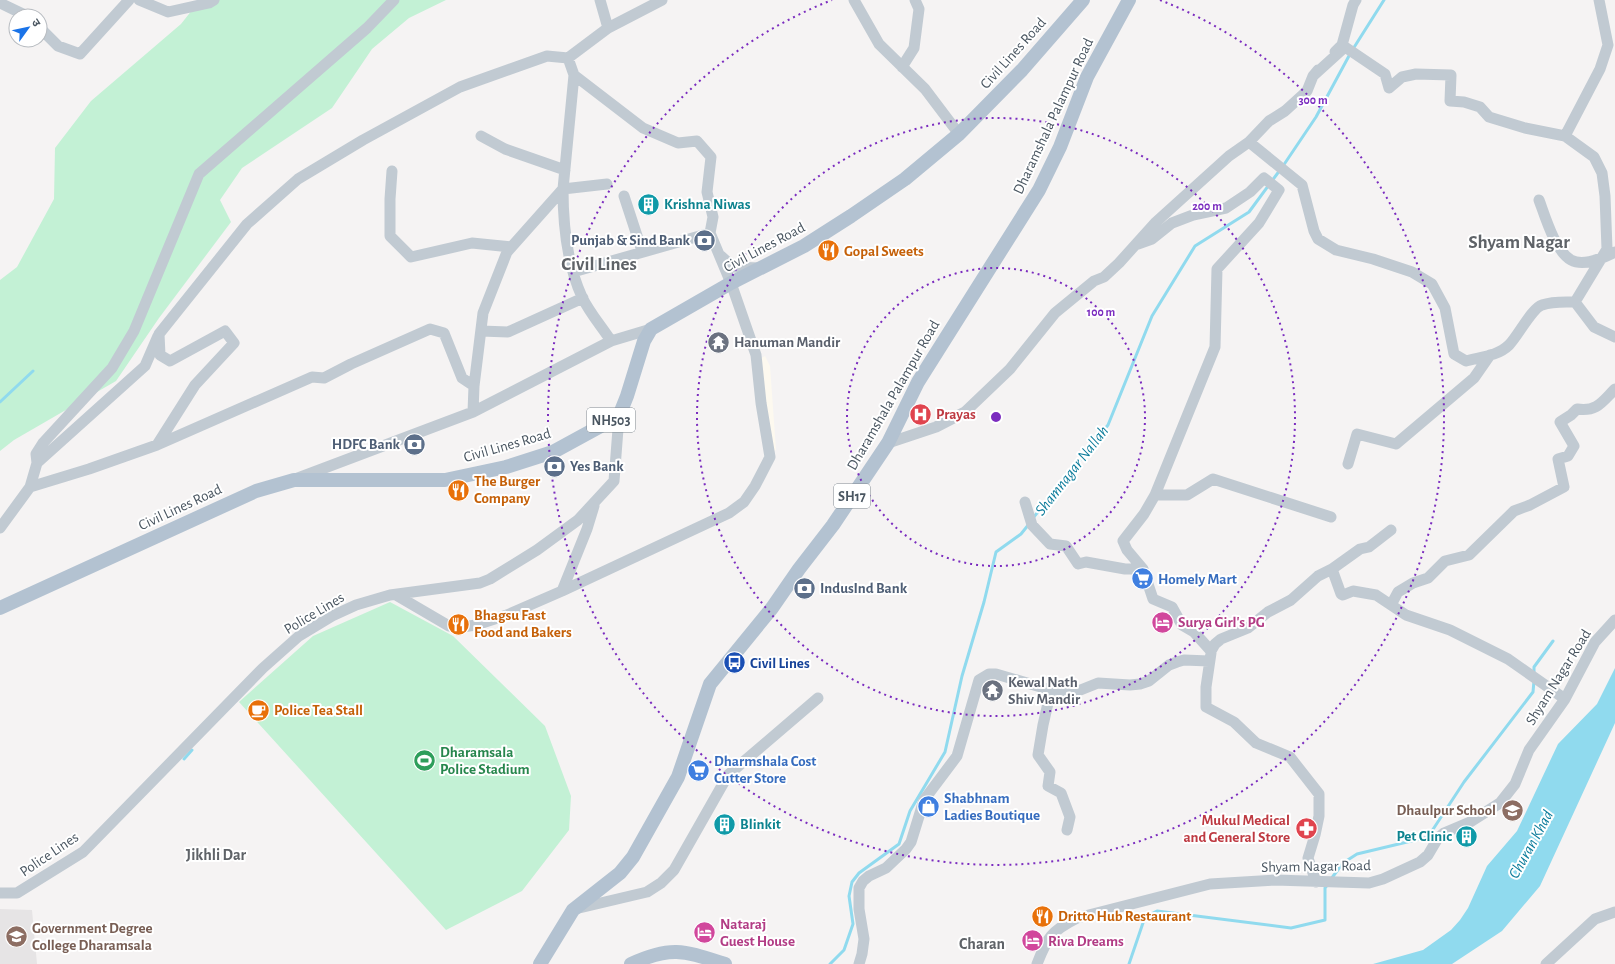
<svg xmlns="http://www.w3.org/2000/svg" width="1615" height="964" font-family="'Alegreya Sans','Noto Sans Devanagari',sans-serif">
<rect width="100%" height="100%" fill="#f5f3f3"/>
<path fill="#fdf9ef" d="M765 356 770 366 776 450 771 452 760 359Z"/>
<path fill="#e6e4e5" d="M0 909 32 910 37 964H0Z"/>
<path fill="#c3f1d5" d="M200 0H446L409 18 372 49 332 108 242 168 220 200 231 222 159 318 116 381 14 440 0 451V280L17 267 54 199 55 148 91 101 181 24Z
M390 602 453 636 545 726 571 796 569 830 522 891 446 930 239 702 313 636Z"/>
<path fill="#90daee" d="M1615 668V723L1540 886 1502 931 1452 964H1373L1423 950 1451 930 1460 920 1468 908 1487 866 1517 831 1558 744 1597 704Z"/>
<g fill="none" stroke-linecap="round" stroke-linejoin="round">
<path stroke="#90daee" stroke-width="3" d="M1353 49 1384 0
M1283 166 1316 117 1350 54
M0 402 33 371
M1033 518 1108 425 1152 316 1195 246 1249 212 1280 170
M1534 673V667L1553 641
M184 759 192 750
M1331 879 1343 863 1357 854 1428 837 1464 782 1533 692 1534 681
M830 964 844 950 853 924 849 896 852 882 859 873 899 844 910 811 945 752 962 676 984 602 996 552 1021 534 1029 524
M1129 964 1145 917 1157 911 1291 928 1325 920V888L1328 884"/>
<path stroke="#c1cad2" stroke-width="11" d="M139 0 168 12 209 3 214 0
M600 0 608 28
M854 0 879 44 925 89 959 134
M0 3 27 16
M40 28 58 46 80 54 129 0
M1335 52 1342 45 1353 5 1356 0
M902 67 914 48 919 9 915 0
M1313 76 1345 47 1385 74 1389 88 1402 77 1416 74 1451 75 1450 101 1464 102 1480 107 1489 117 1525 128 1565 136 1594 157 1602 173 1605 196 1607 249 1575 302
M481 136 505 149 565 170
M1565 136 1600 69 1608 45 1599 0
M1249 142 1269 121 1285 111 1307 91 1313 76 1318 70
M392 171 390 199V236L411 257 472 243 511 247
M607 184 563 189C563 225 567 264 582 297 589 312 602 327 611 341
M624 196 642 251
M1539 200C1545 216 1555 251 1571 260 1584 267 1603 258 1615 252
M1138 244 1152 239 1172 223 1193 215 1226 208 1250 192 1264 178 1279 190 1259 223 1217 269 1215 347 1155 495 1144 514 1123 541 1127 550 1143 569 1153 599 1172 607 1182 625 1194 632 1211 651 1215 644 1221 639 1248 628 1268 612 1291 600 1318 576 1332 569 1360 549 1369 547 1391 530
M721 256 733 267 760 268
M573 272 710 233
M481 331 508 332 583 298
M473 412 474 386 483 313 507 252 563 189 574 75
M888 443 936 427 965 412 1010 369 1055 313 1094 281 1104 277 1119 263 1156 222 1229 156 1249 142 1302 185 1314 231 1318 239 1336 250 1373 259 1412 272 1432 284 1445 308 1454 354 1466 361C1480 357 1498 356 1509 345 1518 336 1532 308 1542 305 1553 301 1564 302 1575 302L1594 327 1615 337
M157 445 312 377 324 378 351 364 430 329 444 333 462 378 474 386
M37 463 145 366 158 336
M1348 464 1357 434 1396 444 1474 378 1490 355
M298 478 473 412 611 341 651 329
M30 487 89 469 157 445 195 385 234 343 225 331 170 361 160 355 159 334 247 224 298 179 363 140 460 87 547 56 568 58
M1155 495H1187L1213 479 1331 517
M1025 502 1032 525 1050 544 1066 546 1078 564 1086 562 1125 569H1143
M0 528 30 487 37 463 36 454 43 443 112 368 134 331 199 174 367 28 394 0
M1332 569 1341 594 1343 595 1353 591 1376 595 1406 615 1450 630 1508 659 1565 699
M562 591 587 529 594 506
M396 595 449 626 462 627 476 625 507 615 562 591 729 513 744 502 755 486 770 457 761 403 756 355 731 283 710 233 713 217 707 192 711 157 697 141 678 143 643 128 574 75 568 58 608 28 662 0
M1391 605 1398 592 1413 583 1428 578 1445 561 1469 555 1514 511 1530 505 1564 487 1558 459 1568 456 1574 446 1560 422 1571 415 1577 409C1597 412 1602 402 1615 389
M1211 653 1206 687V707L1234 722 1256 743 1290 757 1319 794V816L1315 835 1308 858 1316 882
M1051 690 1043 725 1038 755 1050 772 1048 786 1061 793 1070 817 1067 830
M0 893H17L83 852 263 668 299 636 332 616 356 605 390 595 480 583 490 579 537 550 578 520 614 481 619 416
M575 909 647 892 661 883 674 870 728 775 818 698
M859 964 862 954 864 939 859 909V888L863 881 869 876 886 868 906 849 911 842 924 800 957 756 979 680 989 674H996L1051 690 1062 692 1078 691 1098 683 1130 685 1140 684 1149 681 1169 665 1177 662 1184 660 1209 661
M1037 964C1047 938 1051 931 1077 918L1210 884 1275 880 1369 883 1383 879 1420 862 1428 855 1438 838 1444 833 1470 822 1500 803 1515 784 1529 750 1565 699 1595 642 1615 620
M1546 964 1595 919 1615 912"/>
<path stroke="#b3c2d1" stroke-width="14" d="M0 608 256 491 294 480H445L506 467 553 452 619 416 627 396 644 341 651 329 731 283 804 246 851 216 905 179 959 134 1022 70 1083 0
M540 964 573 910 620 873 633 857 678 777 710 684 772 608 799 569 833 525 888 443 918 382 1039 190 1060 147 1087 77 1129 0
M631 964C672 945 685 951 725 964"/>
</g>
<g fill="none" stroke="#7b2cbf" stroke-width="2" stroke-dasharray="2 4">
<circle cx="996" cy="417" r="149"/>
<circle cx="996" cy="417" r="299"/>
<path d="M1160 0A448 448 0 1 1 832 0"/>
</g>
<defs>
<symbol id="building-disc" viewBox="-11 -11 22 22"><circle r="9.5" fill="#0f9aa8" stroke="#fff"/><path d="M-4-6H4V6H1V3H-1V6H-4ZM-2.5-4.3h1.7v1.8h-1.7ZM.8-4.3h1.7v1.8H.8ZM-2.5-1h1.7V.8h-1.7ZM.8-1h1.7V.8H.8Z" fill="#fff"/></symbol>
<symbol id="bank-disc" viewBox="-11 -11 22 22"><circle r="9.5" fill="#5c6f8a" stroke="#fff"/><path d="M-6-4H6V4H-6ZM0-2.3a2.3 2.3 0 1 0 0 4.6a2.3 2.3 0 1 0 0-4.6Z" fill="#fff"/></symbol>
<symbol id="restaurant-disc" viewBox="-11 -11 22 22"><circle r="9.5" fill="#e8710a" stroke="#fff"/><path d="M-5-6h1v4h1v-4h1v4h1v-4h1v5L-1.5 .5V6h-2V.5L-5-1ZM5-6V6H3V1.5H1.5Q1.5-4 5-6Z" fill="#fff"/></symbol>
<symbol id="temple-disc" viewBox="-11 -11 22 22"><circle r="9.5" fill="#6b7280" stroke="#fff"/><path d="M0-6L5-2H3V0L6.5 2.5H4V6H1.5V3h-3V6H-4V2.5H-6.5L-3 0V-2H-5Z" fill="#fff"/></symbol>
<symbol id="hospital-disc" viewBox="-11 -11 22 22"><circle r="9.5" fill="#e0444e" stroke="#fff"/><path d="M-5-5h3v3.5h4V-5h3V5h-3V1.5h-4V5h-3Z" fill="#fff"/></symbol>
<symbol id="supermarket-disc" viewBox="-11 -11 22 22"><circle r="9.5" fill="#3f7fe0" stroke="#fff"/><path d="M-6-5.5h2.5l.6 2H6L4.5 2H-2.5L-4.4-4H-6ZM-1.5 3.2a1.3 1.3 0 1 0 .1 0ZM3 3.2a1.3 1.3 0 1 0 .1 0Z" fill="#fff"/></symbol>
<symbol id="hotel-disc" viewBox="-11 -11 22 22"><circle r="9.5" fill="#d1479c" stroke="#fff"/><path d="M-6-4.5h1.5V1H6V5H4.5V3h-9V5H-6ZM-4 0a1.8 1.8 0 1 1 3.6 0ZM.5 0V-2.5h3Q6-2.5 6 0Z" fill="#fff"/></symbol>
<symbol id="bus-disc" viewBox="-11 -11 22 22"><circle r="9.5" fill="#1a4fb4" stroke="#fff"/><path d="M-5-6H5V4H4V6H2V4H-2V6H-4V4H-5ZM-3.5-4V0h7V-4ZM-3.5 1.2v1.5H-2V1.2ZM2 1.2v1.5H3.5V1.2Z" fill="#fff"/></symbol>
<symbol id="cafe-disc" viewBox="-11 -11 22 22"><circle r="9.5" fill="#e8710a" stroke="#fff"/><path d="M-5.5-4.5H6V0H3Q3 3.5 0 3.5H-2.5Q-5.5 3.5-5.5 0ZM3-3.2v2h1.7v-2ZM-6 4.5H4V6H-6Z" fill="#fff"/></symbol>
<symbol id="stadium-disc" viewBox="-11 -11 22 22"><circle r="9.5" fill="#2e9e5b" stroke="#fff"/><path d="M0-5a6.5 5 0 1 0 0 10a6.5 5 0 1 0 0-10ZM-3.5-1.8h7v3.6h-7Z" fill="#fff"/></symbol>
<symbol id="shop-disc" viewBox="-11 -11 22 22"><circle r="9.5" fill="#3f7fe0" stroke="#fff"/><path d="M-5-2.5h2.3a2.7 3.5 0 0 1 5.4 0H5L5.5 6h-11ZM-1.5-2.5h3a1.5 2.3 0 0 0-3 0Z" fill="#fff"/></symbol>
<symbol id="school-disc" viewBox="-11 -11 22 22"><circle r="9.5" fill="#8d6e63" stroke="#fff"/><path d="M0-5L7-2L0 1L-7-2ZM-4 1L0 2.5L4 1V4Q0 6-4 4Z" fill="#fff"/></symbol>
<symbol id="pharmacy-disc" viewBox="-11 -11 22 22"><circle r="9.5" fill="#e0444e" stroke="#fff"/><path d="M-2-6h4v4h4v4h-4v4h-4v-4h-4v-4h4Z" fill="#fff"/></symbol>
<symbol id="university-disc" viewBox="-11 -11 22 22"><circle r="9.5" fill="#8d6e63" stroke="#fff"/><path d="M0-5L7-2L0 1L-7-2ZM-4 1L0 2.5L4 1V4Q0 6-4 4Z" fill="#fff"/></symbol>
</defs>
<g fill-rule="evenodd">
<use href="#building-disc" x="636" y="192" width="25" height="25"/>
<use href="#bank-disc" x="692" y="228" width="25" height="25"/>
<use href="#restaurant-disc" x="816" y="238" width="25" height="25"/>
<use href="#temple-disc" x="706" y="330" width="25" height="25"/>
<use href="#hospital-disc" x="908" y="402" width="25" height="25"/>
<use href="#bank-disc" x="402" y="432" width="25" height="25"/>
<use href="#bank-disc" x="542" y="454" width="25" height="25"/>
<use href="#restaurant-disc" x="446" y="478" width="25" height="25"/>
<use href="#supermarket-disc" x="1130" y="566" width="25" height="25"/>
<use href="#bank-disc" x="792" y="576" width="25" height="25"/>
<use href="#hotel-disc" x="1150" y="610" width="25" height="25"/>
<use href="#restaurant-disc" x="446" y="612" width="25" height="25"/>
<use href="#bus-disc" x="722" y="650" width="25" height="25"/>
<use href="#temple-disc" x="980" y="678" width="25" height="25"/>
<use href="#cafe-disc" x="246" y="698" width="25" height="25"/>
<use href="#stadium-disc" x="412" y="748" width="25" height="25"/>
<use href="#supermarket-disc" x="686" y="758" width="25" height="25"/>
<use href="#shop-disc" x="916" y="794" width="25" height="25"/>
<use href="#school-disc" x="1500" y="798" width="25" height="25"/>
<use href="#building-disc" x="712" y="812" width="25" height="25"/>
<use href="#pharmacy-disc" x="1294" y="816" width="25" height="25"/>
<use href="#building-disc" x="1454" y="824" width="25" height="25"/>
<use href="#restaurant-disc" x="1030" y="904" width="25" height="25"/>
<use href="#hotel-disc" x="692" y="920" width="25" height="25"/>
<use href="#university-disc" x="4" y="924" width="25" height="25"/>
<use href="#hotel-disc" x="1020" y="928" width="25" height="25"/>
</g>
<g text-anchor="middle" stroke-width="4" stroke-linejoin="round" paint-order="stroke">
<g fill="#fff" stroke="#808990" stroke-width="1">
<rect x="587" y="408" width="48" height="24" rx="3"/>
<rect x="834" y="484" width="36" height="24" rx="3"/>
</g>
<g font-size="14" font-weight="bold" fill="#4a5661">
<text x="611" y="425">NH503</text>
<text x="852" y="501">SH17</text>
</g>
<g font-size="15" fill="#4a5661" stroke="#fff">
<text transform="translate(1013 53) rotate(-48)" y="5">Civil Lines Road</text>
<text transform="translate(1053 116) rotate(-65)" y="5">Dharamshala Palampur Road</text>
<text transform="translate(764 247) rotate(-28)" y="5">Civil Lines Road</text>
<text transform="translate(893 395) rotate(-60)" y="5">Dharamshala Palampur Road</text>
<text transform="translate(507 445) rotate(-16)" y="5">Civil Lines Road</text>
<text transform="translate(180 507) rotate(-25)" y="5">Civil Lines Road</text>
<text transform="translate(314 613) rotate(-31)" y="5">Police Lines</text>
<text transform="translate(1558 677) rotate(-58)" y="5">Shyam Nagar Road</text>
<text transform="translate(49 854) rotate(-34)" y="5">Police Lines</text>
<text transform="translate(1316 866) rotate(-1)" y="5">Shyam Nagar Road</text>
</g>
<g font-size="15" font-weight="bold" fill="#0d838f" stroke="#fff" text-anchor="start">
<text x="664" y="209">Krishna Niwas</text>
<text x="740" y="829">Blinkit</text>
<text x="1452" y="841" text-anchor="end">Pet Clinic</text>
</g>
<g font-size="15" font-weight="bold" fill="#4e5e75" stroke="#fff" text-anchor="end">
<text x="690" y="245">Punjab &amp; Sind Bank</text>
<text x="400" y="449">HDFC Bank</text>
<text x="570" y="471" text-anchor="start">Yes Bank</text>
<text x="820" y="593" text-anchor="start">IndusInd Bank</text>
</g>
<g font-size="15" font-weight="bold" fill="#c56008" stroke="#fff" text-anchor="start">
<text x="844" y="256">Gopal Sweets</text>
<text x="474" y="486">The Burger<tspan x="474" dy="17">Company</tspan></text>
<text x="474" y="620">Bhagsu Fast<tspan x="474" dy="17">Food and Bakers</tspan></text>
<text x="274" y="715">Police Tea Stall</text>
<text x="1058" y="921">Dritto Hub Restaurant</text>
</g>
<g font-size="15" font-weight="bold" fill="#5b616d" stroke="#fff" text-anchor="start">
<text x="734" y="347">Hanuman Mandir</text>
<text x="1008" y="687">Kewal Nath<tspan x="1008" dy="17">Shiv Mandir</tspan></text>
</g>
<g font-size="15" font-weight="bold" fill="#be3a42" stroke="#fff" text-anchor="start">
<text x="936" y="419">Prayas</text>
<text x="1290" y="825" text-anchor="end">Mukul Medical<tspan x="1290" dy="17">and General Store</tspan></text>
</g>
<g font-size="15" font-weight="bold" fill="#366cbe" stroke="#fff" text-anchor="start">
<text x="1158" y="584">Homely Mart</text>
<text x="714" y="766">Dharmshala Cost<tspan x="714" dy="17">Cutter Store</tspan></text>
<text x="944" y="803">Shabhnam<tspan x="944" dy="17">Ladies Boutique</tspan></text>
</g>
<g font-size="15" font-weight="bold" fill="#b23c85" stroke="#fff" text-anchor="start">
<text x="1178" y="627">Surya Girl's PG</text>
<text x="720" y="929">Nataraj<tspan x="720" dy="17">Guest House</tspan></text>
<text x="1048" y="946">Riva Dreams</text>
</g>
<g font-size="15" font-weight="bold" fill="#164399" stroke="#fff" text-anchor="start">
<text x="750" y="668">Civil Lines</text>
</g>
<g font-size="15" font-weight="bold" fill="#27864d" stroke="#fff" text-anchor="start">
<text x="440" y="757">Dharamsala<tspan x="440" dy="17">Police Stadium</tspan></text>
</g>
<g font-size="15" font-weight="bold" fill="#785e54" stroke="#fff" text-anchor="end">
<text x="1496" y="815">Dhaulpur School</text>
<text x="32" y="933" text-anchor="start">Government Degree<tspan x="32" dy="17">College Dharamsala</tspan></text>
</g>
<g font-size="16" font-style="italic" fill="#0c7c9b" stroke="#fff">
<text transform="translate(1071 470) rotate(-52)" y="6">Shamnagar Nallah</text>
<text transform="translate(1530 844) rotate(-61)" y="6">Churan Khad</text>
</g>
<g font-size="16" font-weight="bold" fill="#5f6368" stroke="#fff">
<text x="216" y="860">Jikhli Dar</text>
<text x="982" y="949">Charan</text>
</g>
<g font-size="19" font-weight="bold" fill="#5f6368" stroke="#fff">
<text x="1519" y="248">Shyam Nagar</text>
<text x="599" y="270">Civil Lines</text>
</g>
</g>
<circle cx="996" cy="417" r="6" fill="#7b2cbf" stroke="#fff" stroke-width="2"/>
<g font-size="12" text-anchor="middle" font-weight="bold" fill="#7b2cbf" stroke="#fff" stroke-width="4" stroke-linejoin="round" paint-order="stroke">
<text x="1313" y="104">300 m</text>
<text x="1207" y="210">200 m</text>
<text x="1101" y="316">100 m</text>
</g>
<g transform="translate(28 28) rotate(57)"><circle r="19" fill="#ffffff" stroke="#b7bbc0"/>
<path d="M0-3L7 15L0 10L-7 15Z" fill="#1a73e8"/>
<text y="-6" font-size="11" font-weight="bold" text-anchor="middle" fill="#4a5661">उ</text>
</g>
</svg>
